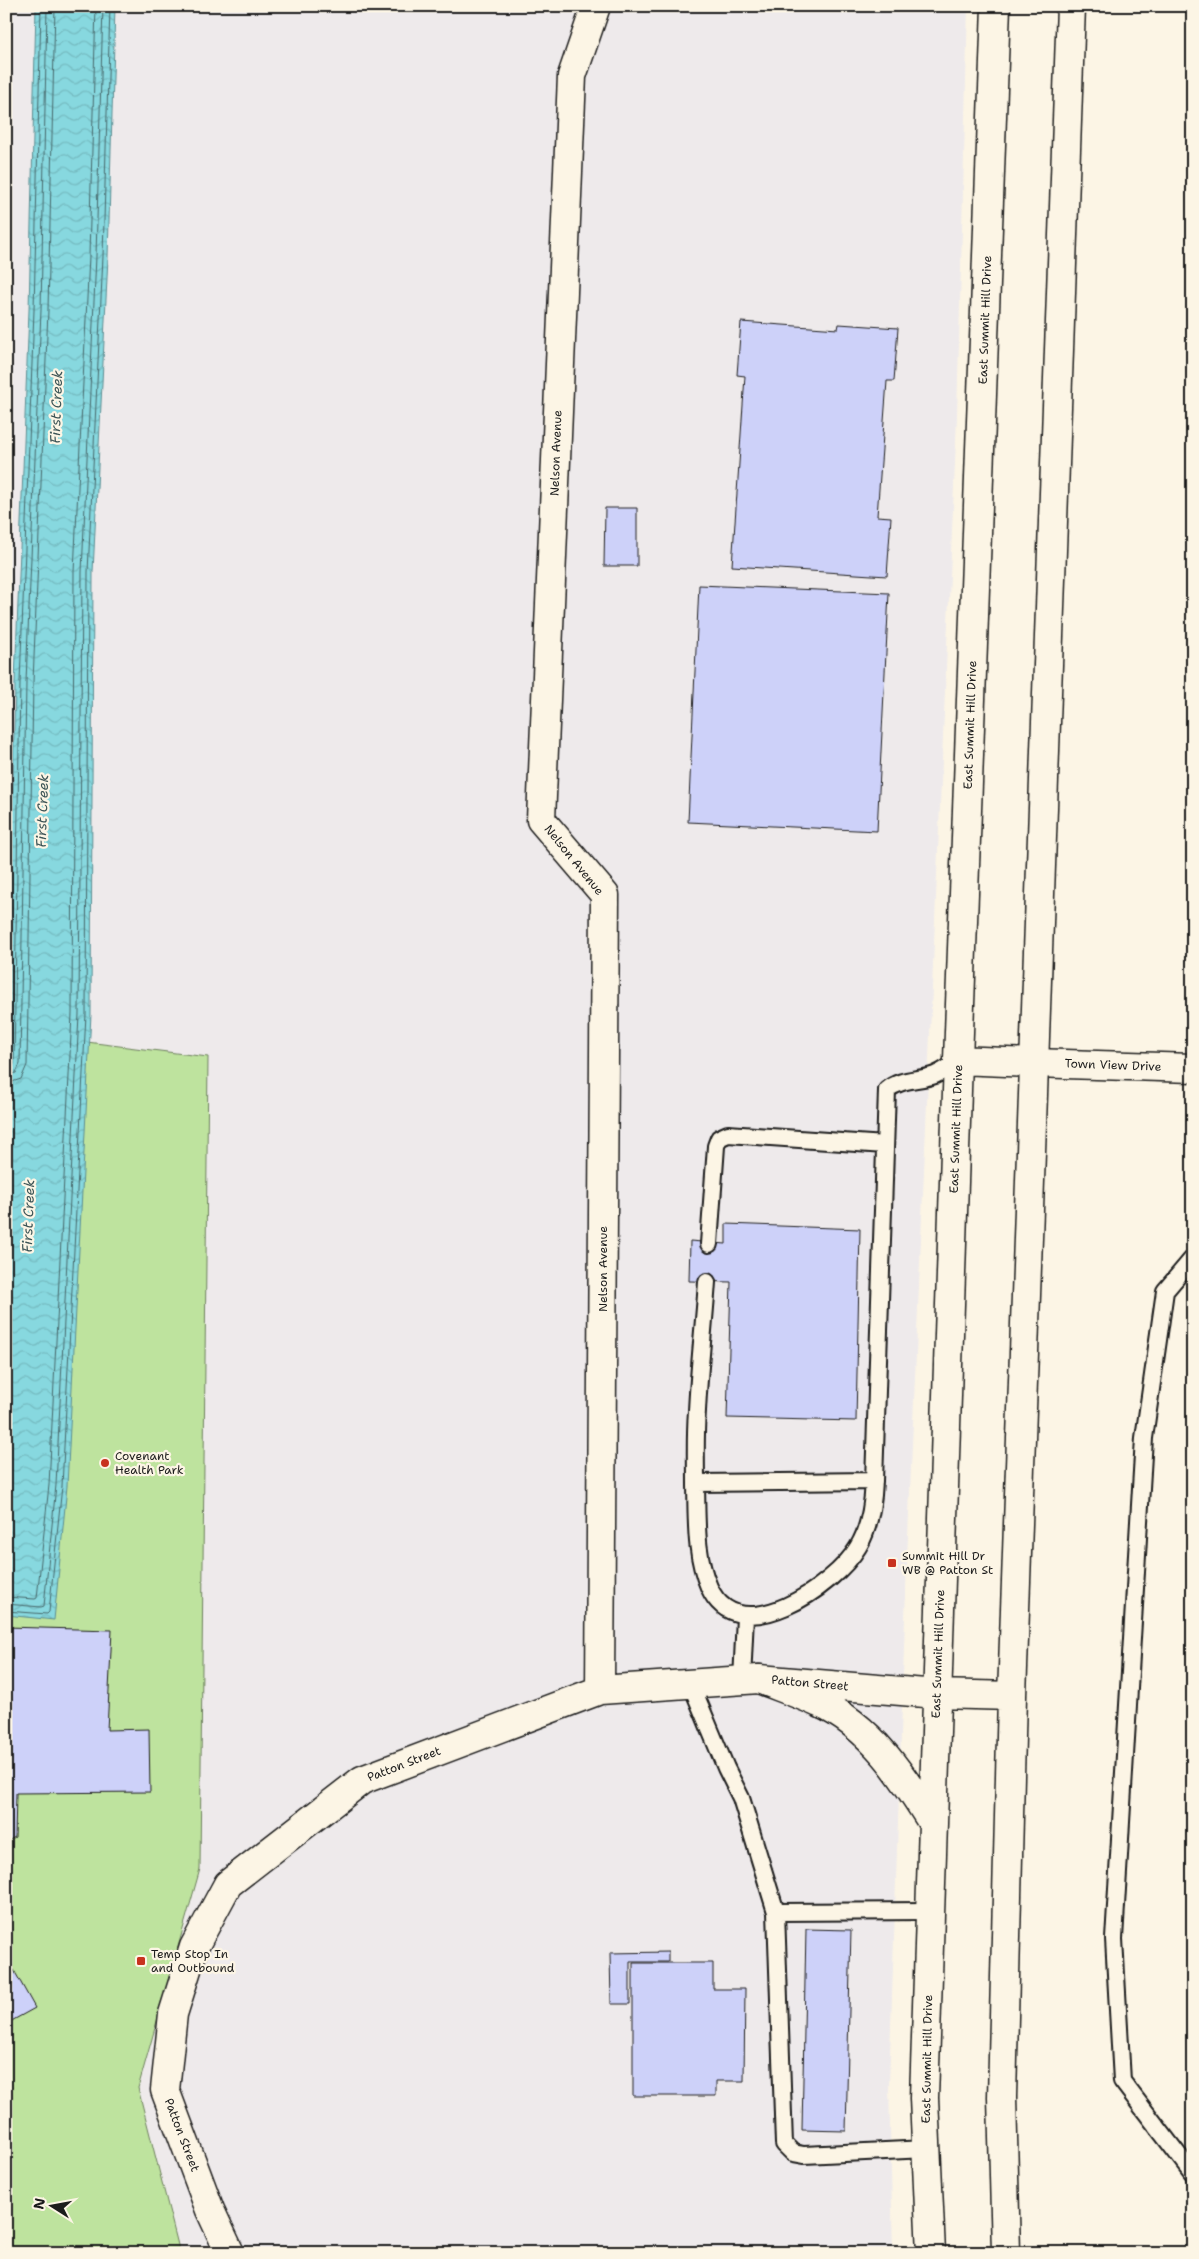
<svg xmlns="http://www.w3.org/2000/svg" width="1199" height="2259" font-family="'Shantell Sans',sans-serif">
<defs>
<pattern id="water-waves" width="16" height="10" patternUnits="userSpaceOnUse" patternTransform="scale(1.25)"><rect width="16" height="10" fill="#87d8df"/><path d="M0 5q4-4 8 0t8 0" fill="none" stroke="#74b9bf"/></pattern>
</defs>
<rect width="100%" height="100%" fill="#fcf5e5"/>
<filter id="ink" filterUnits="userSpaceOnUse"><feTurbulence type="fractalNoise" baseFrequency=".02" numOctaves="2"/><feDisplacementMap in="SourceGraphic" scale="10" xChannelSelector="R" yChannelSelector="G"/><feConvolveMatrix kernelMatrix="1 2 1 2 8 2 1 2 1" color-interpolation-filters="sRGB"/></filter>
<g filter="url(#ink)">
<path fill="#eeeaeb" d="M6 6H968L957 417 907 1560 889 2084 893 2253H6Z"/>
<path fill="#bee39e" stroke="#6d805d" d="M6 1032 208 1057 200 1869 138 2088 180 2253H6Z"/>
<path fill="url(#water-waves)" stroke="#5c8d91" d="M36 6H115L108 257 93 572 91 1014 67 1486 54 1620 6 1615V1120L15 682 29 310Z"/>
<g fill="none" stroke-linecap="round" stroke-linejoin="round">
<path stroke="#47676a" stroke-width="1" d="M6 1070 12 1069 14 1064 20 682 34 310 41 6
M6 1076 16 1073 20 1064 26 682 41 310 47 6
M6 1084 21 1079 27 1065 33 682 48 310 55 6
M6 1597 35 1599 37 1598 49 1485 72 1014 74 572 89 256 96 6
M6 1604 41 1607 44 1606 56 1485 79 1014 82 572 96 256 103 6
M6 1611 47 1614 49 1612 62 1486 86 1014 88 572 103 256 110 6"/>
</g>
<path fill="#cdd1f9" stroke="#1c1c1c" d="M741 322 838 329 839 324 898 328 894 381H887L877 516 891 517 887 576 732 566 745 376 737 375Z
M605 508H637V566H604Z
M699 585 889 593 877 831 688 822Z
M726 1224 860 1229 856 1421 727 1418 731 1282 689 1281 690 1241 726 1244Z
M6 1627 112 1630 107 1730 149 1729 150 1792 16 1793 15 1837 6 1842Z
M806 1929 851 1930 846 2131 802 2130Z
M668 1952V1962H630V2004H611L610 1953Z
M6 1956 35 2008 6 2024Z
M633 1963H713V1989H745L744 2081H716V2096H633Z"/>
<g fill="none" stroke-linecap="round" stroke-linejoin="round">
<defs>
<path id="service" d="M709 1244 716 1146 719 1138 728 1134 885 1145
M1193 1258 1165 1291 1144 1438 1114 1939 1122 2081 1193 2174
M874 1481 887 1090C901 1078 918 1081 935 1075 944 1071 951 1066 958 1060
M696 1483 874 1481C873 1503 870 1528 858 1547 835 1586 738 1653 709 1587 695 1555 697 1520 696 1486 696 1461 695 1436 697 1411 699 1368 704 1325 707 1282
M742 1681 745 1616
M691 1684 726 1768 741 1798 776 1912
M926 2149 804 2155 793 2153 784 2144 776 1912 930 1911"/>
<path id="minor" d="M596 6 572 76 541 820 605 895 600 1690
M1033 1063 1193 1068
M230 2253 210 2210 165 2090 173 2014 194 1947 228 1884 362 1780 600 1690 759 1679 937 1694"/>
<path id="secondary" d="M958 1060 1033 1063
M759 1679C779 1687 800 1694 819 1703 871 1726 904 1777 933 1824
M937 1694 1012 1696
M931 2253 924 2098 958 1060 996 6
M1006 2253 1002 2097 1012 1696 1071 6"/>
</defs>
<use href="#service" stroke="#1c1c1c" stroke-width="20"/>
<use href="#minor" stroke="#1c1c1c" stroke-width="31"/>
<use href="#secondary" stroke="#1c1c1c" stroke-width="31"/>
<use href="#service" stroke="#fcf5e5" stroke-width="16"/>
<use href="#minor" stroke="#fcf5e5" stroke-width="28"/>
<use href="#secondary" stroke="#fcf5e5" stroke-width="28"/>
</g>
</g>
<g fill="#c8321e" stroke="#fcf5e5" stroke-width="2">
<circle cx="105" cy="1463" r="5"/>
<rect x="887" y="1558" width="10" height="10" rx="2.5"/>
<rect x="136" y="1956" width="10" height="10" rx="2.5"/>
</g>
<g text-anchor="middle" stroke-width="4.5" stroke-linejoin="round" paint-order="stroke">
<g font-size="12" fill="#1c1c1c" stroke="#fcf5e5">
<text transform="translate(985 320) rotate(-88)" y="4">East Summit Hill Drive</text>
<text transform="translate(556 453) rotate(-88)" y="4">Nelson Avenue</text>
<text transform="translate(970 725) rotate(-88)" y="4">East Summit Hill Drive</text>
<text transform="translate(574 860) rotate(51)" y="4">Nelson Avenue</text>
<text transform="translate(1113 1065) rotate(2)" y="4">Town View Drive</text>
<text transform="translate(956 1129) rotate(-88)" y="4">East Summit Hill Drive</text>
<text transform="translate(603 1269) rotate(-90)" y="4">Nelson Avenue</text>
<text transform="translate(938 1654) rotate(-88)" y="4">East Summit Hill Drive</text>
<text transform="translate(810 1683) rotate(5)" y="4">Patton Street</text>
<text transform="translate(404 1764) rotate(-21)" y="4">Patton Street</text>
<text transform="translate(927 2059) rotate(-89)" y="4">East Summit Hill Drive</text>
<text transform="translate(182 2135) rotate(69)" y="4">Patton Street</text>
</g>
<g font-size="12" fill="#1c1c1c" stroke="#fcf5e5" text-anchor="start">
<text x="115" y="1460">Covenant<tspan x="115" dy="14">Health Park</tspan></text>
<text x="902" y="1560">Summit Hill Dr<tspan x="902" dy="14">WB @ Patton St</tspan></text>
<text x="151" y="1958">Temp Stop In<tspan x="151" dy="14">and Outbound</tspan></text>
</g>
<g font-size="14" font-style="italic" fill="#3c5456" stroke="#fcf5e5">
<text transform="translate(56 407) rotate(-88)" y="5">First Creek</text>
<text transform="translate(42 811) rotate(-88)" y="5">First Creek</text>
<text transform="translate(28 1216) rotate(-88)" y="5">First Creek</text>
</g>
</g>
<rect width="1199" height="2259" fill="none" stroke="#fcf5e5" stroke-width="25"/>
<rect x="12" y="12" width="1174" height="2234" fill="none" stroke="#1c1c1c" stroke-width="2" filter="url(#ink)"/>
<g transform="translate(52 2206) rotate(281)" stroke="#fcf5e5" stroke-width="4" paint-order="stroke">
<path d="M0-4L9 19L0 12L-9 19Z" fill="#1c1c1c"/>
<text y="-8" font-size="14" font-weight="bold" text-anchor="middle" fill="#1c1c1c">N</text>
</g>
</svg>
